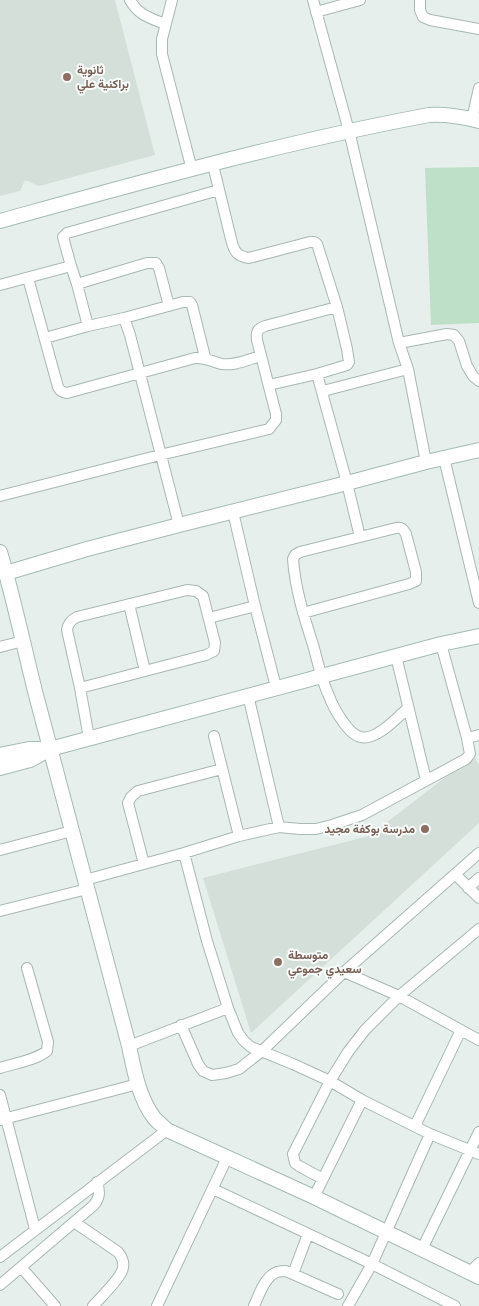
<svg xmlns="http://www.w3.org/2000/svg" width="479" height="1306" font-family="Raleway,Vazirmatn,sans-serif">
<rect width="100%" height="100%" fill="#e6efeb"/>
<path fill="#d4dfda" d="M0 0H115L155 155 39 186 25 180 20 191 0 196Z
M473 756 479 764V823L251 1033 203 878 369 836Z"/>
<path fill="#bfe0c8" d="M479 167V323L431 325 425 168Z"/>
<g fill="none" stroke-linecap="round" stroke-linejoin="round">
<defs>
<path id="street" d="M130 0C138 15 150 18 165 24
M172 0 162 39V54L192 170
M313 0 349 131 399 343 408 369 426 462
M420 0V10L423 17 430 20 479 29
M316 12 360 0
M472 119 479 88
M213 165 232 243C235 253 238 256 249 258L310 242H314L317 244 337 307 347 349 349 362 347 365 317 374
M71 266 63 237 67 233 219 190
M28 278 58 387C60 391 62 392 67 393L195 358C208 357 211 362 222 364 235 366 249 359 261 356
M77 284 147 263H156L159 268 169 306
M0 285 71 266 77 284 88 326 124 318 130 335 179 525
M124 318 183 302H190L192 305 205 357
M45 338 88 326
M399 343 447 334 454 335 459 341 467 366 473 376 479 381
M269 385 317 374 347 483 360 537
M323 391 408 369
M444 458 479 603
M0 496 160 455 269 429 276 420V414L257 340C256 332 257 329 265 326L337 307
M233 512 255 606 276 687
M129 604 145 671
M303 613 409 584 416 581V572L406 534C403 529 402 527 396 528L300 552 295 555 293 559C295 589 305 620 314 648 318 664 322 681 329 696 333 707 348 735 361 737 376 741 398 717 408 708
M209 618 255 606
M0 647 23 641
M396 656 426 780
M80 688 206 655 214 651 215 643 203 596 196 591 187 590 77 617C71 620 68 623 67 630L80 688 89 738
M248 695 279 827
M214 736 239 836
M467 738 479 735
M0 850 72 831
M184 853 207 941 228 1008 238 1033 244 1041 251 1047 293 1064 330 1081 362 1100 430 1134 479 1154
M144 864 128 803 131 797 138 791 222 769
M455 874 479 898
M85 880 184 853 239 836 279 827 300 829H316L332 825 362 815 466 759 470 754 467 738 441 644
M468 888 479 878
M0 911 87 889
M344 972 399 996 479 1040
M181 1025 198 1064 203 1071 212 1075 226 1073 239 1069 262 1051 344 972 479 853
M129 1046 228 1008
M0 1068C15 1063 34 1061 47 1051L48 1042 27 968
M0 1095 35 1229
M0 1120 138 1084
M415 1126 461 1030
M323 1179 299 1166 295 1163 293 1154 330 1081 348 1052 365 1030 399 996 479 929
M213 1189 372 1264 455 1306
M314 1197 362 1100
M74 1222 118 1252C122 1257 125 1264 122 1271 117 1282 102 1296 93 1306
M422 1249 479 1132
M0 1257 167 1130
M21 1267 55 1306
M470 1272 479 1263
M293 1274 308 1234
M0 1285 94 1205C100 1197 100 1192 97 1182
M157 1306 227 1158
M254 1306C259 1295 265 1276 277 1272 280 1271 283 1271 286 1271L338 1294
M348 1306 372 1264 430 1134"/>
<path id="secondary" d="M0 221C142 182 284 142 429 115 446 114 463 117 479 121
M0 552C14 599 24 648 36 695 67 812 98 929 129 1046 134 1070 139 1099 155 1119 159 1123 163 1126 167 1130L314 1197 479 1277
M6 573 87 549 179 525 347 483 426 462 479 450
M0 755 29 749H50
M0 768 30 760 50 749 441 644 479 636"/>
</defs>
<use href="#street" stroke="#a8b8b2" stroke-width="12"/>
<use href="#secondary" stroke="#a4bbb3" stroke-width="16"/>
<use href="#street" stroke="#fff" stroke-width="10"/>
<use href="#secondary" stroke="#fff" stroke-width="14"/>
</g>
<g fill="#8d6e63" stroke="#f7fbf9" stroke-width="2">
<circle cx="67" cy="77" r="5"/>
<circle cx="425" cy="829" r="5"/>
<circle cx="278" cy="962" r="5"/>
</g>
<g text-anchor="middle" stroke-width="4" stroke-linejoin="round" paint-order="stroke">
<g font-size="12" font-weight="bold" fill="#785e54" stroke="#f7fbf9" text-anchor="start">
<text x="77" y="74">ثانوية<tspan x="77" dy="14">براكنية علي</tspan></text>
<text x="415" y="833" text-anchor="end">مدرسة بوكفة مجيد</text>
<text x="288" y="959">متوسطة<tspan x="288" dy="14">سعيدي جموعي</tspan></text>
</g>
</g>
</svg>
